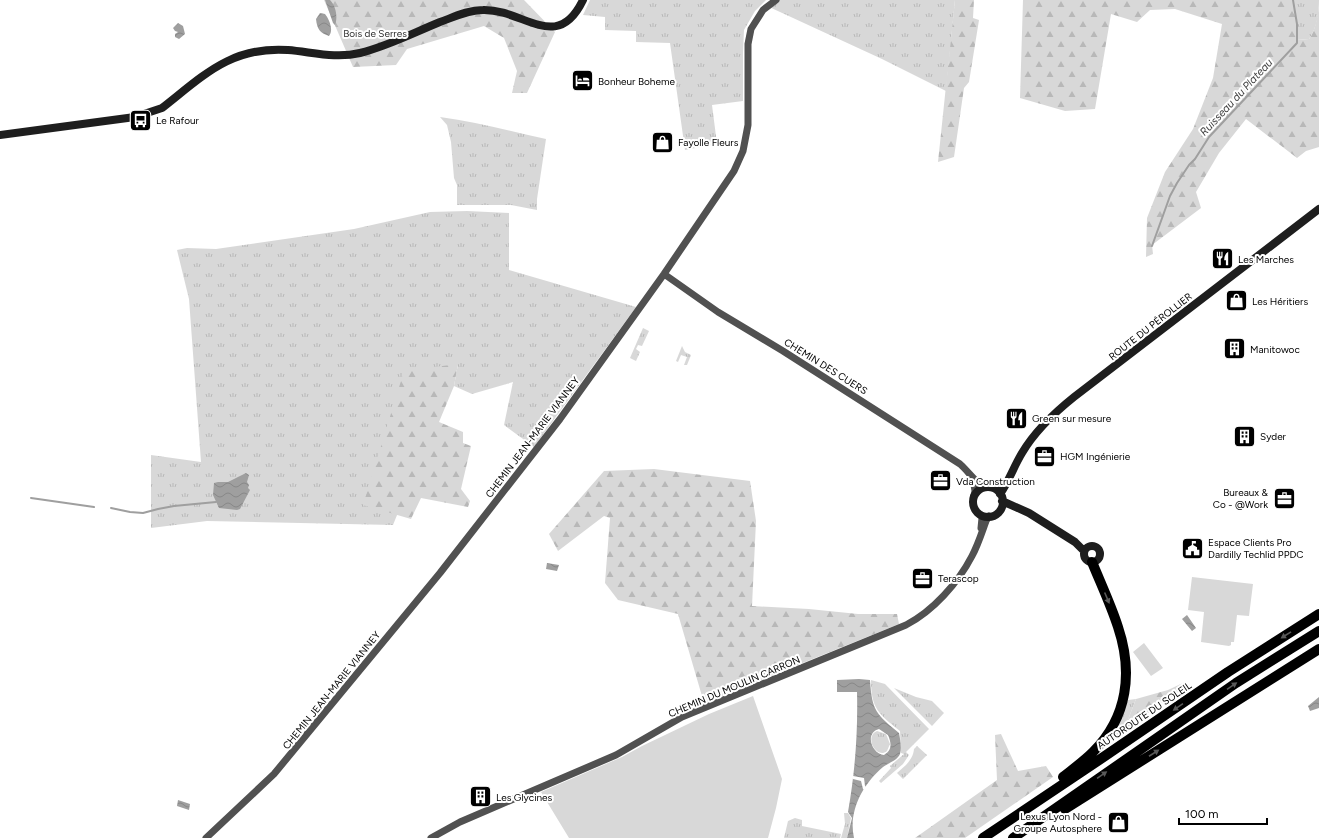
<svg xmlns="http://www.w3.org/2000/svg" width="1319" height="838" font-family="Figtree,sans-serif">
<defs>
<pattern id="grass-tufts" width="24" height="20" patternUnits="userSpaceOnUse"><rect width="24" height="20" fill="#d8d8d8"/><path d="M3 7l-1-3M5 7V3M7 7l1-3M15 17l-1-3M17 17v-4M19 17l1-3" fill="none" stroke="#b8b8b8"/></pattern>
<pattern id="forest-firs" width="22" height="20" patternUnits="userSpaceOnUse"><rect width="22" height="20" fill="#d8d8d8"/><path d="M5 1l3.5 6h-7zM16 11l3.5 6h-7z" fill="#b8b8b8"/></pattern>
<pattern id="water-waves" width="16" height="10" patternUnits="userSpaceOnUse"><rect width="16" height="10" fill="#9f9f9f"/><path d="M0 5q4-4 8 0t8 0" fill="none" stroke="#878787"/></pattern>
</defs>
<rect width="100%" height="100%" fill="#fff"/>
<path fill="url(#grass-tufts)" d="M590 0H766L755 11 744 30 743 53V101L712 105 717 144 685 150 670 43 636 42V31L605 30V17L583 15Z
M777 0H955L946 91 882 59 767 6Z
M1293 0H1319C1319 13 1317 28 1309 39L1297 40V24Z
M440 117C476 122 511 131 546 139L537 199V210L511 205H457V185L454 178 451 142 447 125Z
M467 211 509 213V270L636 307 534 447 504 425 513 382 472 394 454 386 458 364 393 525 207 521 151 528V455L201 462 189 299 177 250 187 248 216 249 354 229 430 212Z
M643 328 649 331 642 346 638 345 636 349 640 352 636 361 630 358Z
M682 346 685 352 691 355 687 365H684L687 357 681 355 678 362 676 361Z
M871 680 885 684 929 729 906 752 909 755 903 764 881 783 879 781 891 768 890 766 904 754 901 753 900 731C879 714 871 709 871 680Z
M894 688 916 697 932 701 944 713 932 726Z
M1136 699 1124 730 1107 742 1114 733 1128 700Z
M877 731 886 734 890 744 887 751C876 760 864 736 877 731Z
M917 746 927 755 903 779 897 773C905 766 913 760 914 749Z
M844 813H848L851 818 847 838H841L845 824Z
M795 818 802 820V826L841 834 840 838H784L788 821Z"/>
<path fill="url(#forest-firs)" d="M324 0H524L555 32 527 93H512L517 71 504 38 484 26 407 49 396 65 353 67Z
M955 0H974L973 18 979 20 969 82 964 88 954 157 938 162Z
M1023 0H1293L1297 24V40L1309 39C1316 29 1317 18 1319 7V147L1306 151 1297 158 1246 119 1219 153 1196 192 1201 208 1152 245 1153 254 1146 257 1147 218 1165 172 1193 129 1213 78 1222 24 1175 9 1150 10 1137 22 1111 14 1095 109 1065 111 1020 98Z
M458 364 454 386 439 422 463 432V443L471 446 461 489 470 501 468 507 421 498 411 519 363 505 404 371Z
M654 469 750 481 756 521 752 606 809 609 858 614H897L899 624 704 703 678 614 618 600 605 583 610 518 604 516 558 551 549 534 604 471Z
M1185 682 1187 686 1124 730 1136 699 1168 690Z
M1001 734 1018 771 1046 766 1053 777 965 838H915L997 780 995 735Z"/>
<path fill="#d8d8d8" d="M1192 577 1253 584 1249 616 1237 615 1234 642H1231V645L1229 646 1201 642 1204 612 1188 610Z
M1144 643 1163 668 1151 676 1133 652Z
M753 696 782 779 776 808 768 838H569L541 792 622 757 642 746 709 714Z"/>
<path fill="url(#water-waves)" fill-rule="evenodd" d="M325 0H330C336 6 338 17 335 25L333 23Z
M320 13 325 14C329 19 334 30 329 36 320 33 317 29 316 19Z
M178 23 183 26 185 34 179 39 175 37V34L178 32 175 31 173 28Z
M246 473 249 475 247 482 249 485 248 488 250 490 240 509 237 510 219 508 213 495 214 483 218 482H228Z
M547 563 559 565 557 571 546 569Z
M1187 615 1196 628 1192 631 1182 619Z
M859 679 870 680C872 711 876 714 899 733 900 739 902 748 900 754 897 761 888 763 883 767 863 784 848 811 854 838H847L852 818 848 812C855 772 858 733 857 692H837V680ZM879 729 888 735C891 742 893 750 884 755 872 754 864 733 879 729Z
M1319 697V708L1310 711 1308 706Z
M178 800 190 804 189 810 177 806Z"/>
<path fill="#fff" d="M853 776 864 778 865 786 867 788 866 791 863 789 861 781 853 779Z"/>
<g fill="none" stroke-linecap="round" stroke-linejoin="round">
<path stroke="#9f9f9f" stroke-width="2" d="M1152 246 1170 196 1177 183 1189 165 1195 159 1209 137 1297 43V24L1293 0
M31 498 94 507
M111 508 130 512 143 513 158 509 174 506 216 502"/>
<path stroke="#515151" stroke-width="7" d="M664 274 718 312 783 351 960 464C969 472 974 481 984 487
M973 479 975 491 974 495
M981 515 982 518 981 528
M206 838 274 774 440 573 560 419 664 274 734 171 743 151 748 125V44L751 29 763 10 776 0
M431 838 460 822 616 755 682 717 906 625C933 611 958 583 972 556 978 545 982 532 986 521L989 516"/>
<path stroke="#1e1e1e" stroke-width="8" d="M0 135 135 117 162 108C203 76 231 46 288 50 312 52 336 59 360 53 388 46 413 33 440 22 454 17 468 10 483 10 524 9 557 54 583 0
M973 502a15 15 0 1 1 30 0a15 15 0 1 1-30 0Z
M1000 494C1009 481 1014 466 1022 453 1035 431 1054 413 1074 397L1319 209
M1002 501 1029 513 1075 542 1084 551
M1084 554a8 8 0 1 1 16 0a8 8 0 1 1-16 0Z"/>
<path stroke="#000" stroke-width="10" d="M1063 777C1073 769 1084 761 1093 752 1128 717 1133 672 1118 627 1111 605 1101 584 1092 562
M1065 809 1319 649
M983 838 1102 758 1228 672 1319 614
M1013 838 1236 683 1319 631"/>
</g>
<defs><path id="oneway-solid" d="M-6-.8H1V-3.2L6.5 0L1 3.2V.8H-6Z"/></defs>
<g fill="#595959">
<use href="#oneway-solid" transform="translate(1107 598) rotate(67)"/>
<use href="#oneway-solid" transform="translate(1286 635) rotate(148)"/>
<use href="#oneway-solid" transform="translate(1232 686) rotate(-34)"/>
<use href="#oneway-solid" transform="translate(1178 707) rotate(146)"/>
<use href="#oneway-solid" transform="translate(1154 753) rotate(-33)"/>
<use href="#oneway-solid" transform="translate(1102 775) rotate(-35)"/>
</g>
<defs>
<symbol id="hotel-square" viewBox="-11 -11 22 22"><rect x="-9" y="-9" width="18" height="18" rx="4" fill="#000" stroke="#fff"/><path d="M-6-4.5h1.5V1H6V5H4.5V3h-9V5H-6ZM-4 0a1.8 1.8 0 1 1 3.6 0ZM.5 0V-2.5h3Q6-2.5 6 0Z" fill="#fff"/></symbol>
<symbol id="bus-square" viewBox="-11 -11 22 22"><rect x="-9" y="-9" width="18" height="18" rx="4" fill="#000" stroke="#fff"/><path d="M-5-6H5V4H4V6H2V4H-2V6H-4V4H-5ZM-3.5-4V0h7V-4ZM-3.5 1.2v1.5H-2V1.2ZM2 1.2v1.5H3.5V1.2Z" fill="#fff"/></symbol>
<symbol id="shop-square" viewBox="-11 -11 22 22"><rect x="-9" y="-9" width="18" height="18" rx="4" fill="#000" stroke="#fff"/><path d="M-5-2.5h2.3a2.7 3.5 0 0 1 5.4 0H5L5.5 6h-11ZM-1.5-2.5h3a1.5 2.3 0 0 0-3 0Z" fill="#fff"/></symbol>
<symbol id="restaurant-square" viewBox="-11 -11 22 22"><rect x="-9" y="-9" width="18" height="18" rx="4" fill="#000" stroke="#fff"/><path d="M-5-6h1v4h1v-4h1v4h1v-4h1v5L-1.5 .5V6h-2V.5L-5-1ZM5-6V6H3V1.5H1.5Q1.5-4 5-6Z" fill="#fff"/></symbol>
<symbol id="building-square" viewBox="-11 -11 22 22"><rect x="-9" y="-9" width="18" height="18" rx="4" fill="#000" stroke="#fff"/><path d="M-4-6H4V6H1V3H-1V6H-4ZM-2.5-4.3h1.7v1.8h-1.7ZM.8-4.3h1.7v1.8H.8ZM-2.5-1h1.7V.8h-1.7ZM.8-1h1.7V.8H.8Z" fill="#fff"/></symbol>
<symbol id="office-square" viewBox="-11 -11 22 22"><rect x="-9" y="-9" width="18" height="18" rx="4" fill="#000" stroke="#fff"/><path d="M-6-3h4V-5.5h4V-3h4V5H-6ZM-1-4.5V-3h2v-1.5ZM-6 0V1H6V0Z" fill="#fff"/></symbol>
<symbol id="civic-square" viewBox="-11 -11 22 22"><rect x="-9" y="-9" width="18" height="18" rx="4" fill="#000" stroke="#fff"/><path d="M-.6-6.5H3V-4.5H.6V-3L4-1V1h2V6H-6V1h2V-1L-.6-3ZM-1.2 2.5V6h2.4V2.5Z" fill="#fff"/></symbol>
</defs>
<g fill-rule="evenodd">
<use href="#hotel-square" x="570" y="68" width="25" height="25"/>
<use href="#bus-square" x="128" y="108" width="25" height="25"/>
<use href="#shop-square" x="650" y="130" width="25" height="25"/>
<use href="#restaurant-square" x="1210" y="246" width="25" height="25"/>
<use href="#shop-square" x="1224" y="288" width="25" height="25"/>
<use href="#building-square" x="1222" y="336" width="25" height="25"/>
<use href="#restaurant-square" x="1004" y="406" width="25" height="25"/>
<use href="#building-square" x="1232" y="424" width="25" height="25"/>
<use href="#office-square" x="1032" y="444" width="25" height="25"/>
<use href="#office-square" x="928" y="468" width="25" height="25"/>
<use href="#office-square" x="1272" y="486" width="25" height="25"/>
<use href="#civic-square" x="1180" y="536" width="25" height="25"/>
<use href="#office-square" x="910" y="566" width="25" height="25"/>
<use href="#building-square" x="468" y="784" width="25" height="25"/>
<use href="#shop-square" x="1106" y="810" width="25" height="25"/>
</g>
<g text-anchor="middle" stroke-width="4" stroke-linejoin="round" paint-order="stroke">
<g font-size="10" fill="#2f2f2f" stroke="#fff">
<text x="375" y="37">Bois de Serres</text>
</g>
<g font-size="10" fill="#000" stroke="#fff" text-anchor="start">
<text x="598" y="85">Bonheur Boheme</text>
<text x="156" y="124">Le Rafour</text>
<text x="678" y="146">Fayolle Fleurs</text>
<text x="1238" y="263">Les Marches</text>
<text x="1252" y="305">Les Héritiers</text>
<text x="1250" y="353">Manitowoc</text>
<text x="1032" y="422">Green sur mesure</text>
<text x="1260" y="440">Syder</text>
<text x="1060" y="460">HGM Ingénierie</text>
<text x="956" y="485">Vda Construction</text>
<text x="1268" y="496" text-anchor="end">Bureaux &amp;<tspan x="1268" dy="12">Co - @Work</tspan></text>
<text x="1208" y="546">Espace Clients Pro<tspan x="1208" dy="12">Dardilly Techlid PPDC</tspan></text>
<text x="938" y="582">Terascop</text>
<text x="496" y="801">Les Glycines</text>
<text x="1102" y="820" text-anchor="end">Lexus Lyon Nord -<tspan x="1102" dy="12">Groupe Autosphere</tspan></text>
</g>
<g font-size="10" fill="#000" stroke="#fff">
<text transform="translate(1150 326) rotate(-38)" y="4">ROUTE DU PÉROLLIER</text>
<text transform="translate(826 366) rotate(32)" y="4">CHEMIN DES CUERS</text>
<text transform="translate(532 437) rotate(-53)" y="4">CHEMIN JEAN-MARIE VIANNEY</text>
<text transform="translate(734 686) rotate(-23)" y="4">CHEMIN DU MOULIN CARRON</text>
<text transform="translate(331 690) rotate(-51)" y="4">CHEMIN JEAN-MARIE VIANNEY</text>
<text transform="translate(1144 715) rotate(-34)" y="4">AUTOROUTE DU SOLEIL</text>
</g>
<g font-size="11" font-style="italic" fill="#404040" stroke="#fff">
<text transform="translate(1236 97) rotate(-47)" y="4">Ruisseau du Plateau</text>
</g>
</g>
<path d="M1179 818v6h88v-6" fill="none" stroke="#000000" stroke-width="2"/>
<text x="1185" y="818" font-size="12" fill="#000000" stroke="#ffffff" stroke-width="3" paint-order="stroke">100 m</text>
</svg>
